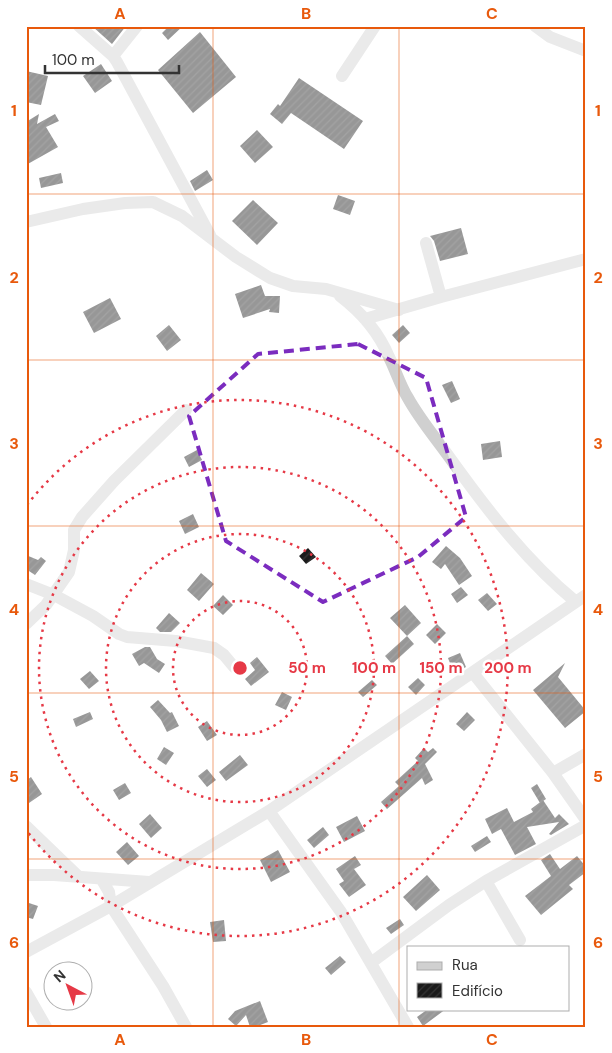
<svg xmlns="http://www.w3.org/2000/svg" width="612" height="1053" font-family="'DM Sans',sans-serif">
<defs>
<pattern id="building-hatch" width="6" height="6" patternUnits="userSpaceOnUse" patternTransform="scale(1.25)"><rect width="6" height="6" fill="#1a1a1a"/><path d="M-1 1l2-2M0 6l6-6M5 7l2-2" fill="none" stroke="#333"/></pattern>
</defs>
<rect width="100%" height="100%" fill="#fff"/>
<path fill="url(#building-hatch)" d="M92 26H126L112 44Z
M169 26H183L168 40 162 33Z
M200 32 236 77 193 113 158 70Z
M101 64 112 81 95 93 83 76Z
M26 71 48 76 41 105 26 102Z
M299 78 363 121 344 149 291 113 282 124 270 114 278 104 280 106Z
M39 114 37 124 55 114 59 121 46 127 58 147 26 165V122Z
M257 130 273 147 255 163 240 146Z
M207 170 213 180 195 191 190 181Z
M61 173 63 183 41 188 39 178Z
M338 195 355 201 350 215 333 209Z
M253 200 278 223 257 245 232 221Z
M461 228 468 254 440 261 434 241 430 236Z
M261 285 265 296H280L279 313 269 312 270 309 243 318 235 294Z
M110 298 121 319 94 333 83 312Z
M169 325 181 340 167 351 156 336Z
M403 325 410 333 399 343 392 335Z
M452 381 460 399 451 403 442 385Z
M500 441 502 457 483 460 481 444Z
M197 450 202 460 189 467 184 457Z
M193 514 199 527 185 534 179 521Z
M446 546 460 558 472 576 459 585 445 564 441 569 432 562Z
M308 548 316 557 306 564 299 556Z
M26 555 38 560 41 557 46 561 35 575 26 569Z
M201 573 214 584 199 601 187 590Z
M461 587 468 595 457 603 451 594Z
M487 593 497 604 488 611 478 600Z
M223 595 233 605 223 615 213 606Z
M405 605 421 623 407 636 390 618Z
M169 613 180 623 171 632H160L156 628Z
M437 624 446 633 435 644 426 635Z
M407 636 414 644 392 664 385 656Z
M145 647H150L157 659 165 664 159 673 144 663 139 666 132 654Z
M460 653 466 667 454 674 448 658Z
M257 657 269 672 251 686 245 679 255 670 250 663Z
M565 663 558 677 586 711 565 728 533 690Z
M90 671 99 681 89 689 80 679Z
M418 678 425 685 416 695 408 687Z
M372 680 377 685 363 697 358 692Z
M282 692 292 697 286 710 275 705Z
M158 700 170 713 172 712 179 726 167 732 161 720 150 707Z
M90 712 93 719 76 727 73 719Z
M467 712 475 720 464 731 456 724Z
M207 721 217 735 207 741 198 727Z
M164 747 174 753 166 765 157 759Z
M424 748 428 752 433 748 437 752 425 764 433 780 425 785 422 778 387 809 381 802 399 786 395 782 418 761 415 758Z
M240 755 248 765 226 781 219 772Z
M207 769 216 780 207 787 198 776Z
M31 777 42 794 29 803 26 799V781Z
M125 783 131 793 119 800 113 790Z
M537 784 546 799 540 803 531 788Z
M543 800 555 818 559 814 569 824 551 835 549 834 559 822 527 827 536 844 515 855 501 829 492 834 485 819 507 808 514 822 533 812 531 809Z
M150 814 162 828 151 838 139 824Z
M357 816 365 831 344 842 336 827Z
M323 827 329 835 314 848 307 840Z
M487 836 491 842 475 852 471 846Z
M127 842 139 856 128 865 116 852Z
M278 850 290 872 271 882 260 860Z
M550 854 560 869 577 856 586 867V872L569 885 573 889 541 915 525 896 551 876 541 860Z
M355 856 361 865 354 869 366 885 349 897 339 884 344 881 336 869Z
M427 875 440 890 416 911 403 897Z
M26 902 38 906 33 919 26 917Z
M400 919 404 925 391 934 386 928Z
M224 920 226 941 213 942 210 922Z
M340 956 346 962 331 975 325 968Z
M260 1001 268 1022 255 1027H250L246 1015 236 1026 228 1019 235 1011Z
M428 1009H446L423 1026 417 1017Z"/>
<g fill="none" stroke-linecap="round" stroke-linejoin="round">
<path stroke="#d0d0d0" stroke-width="12" d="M79 26 113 56 117 62 210 235
M535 26 550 37 586 51
M113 56 137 26
M342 76 375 26
M26 222 83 209 125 203 153 202 182 216 236 257 270 278 293 286 326 289 399 310
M426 243 441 297
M340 296C361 312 379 333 389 357 396 371 400 385 408 398 419 418 434 436 447 454 485 507 525 560 576 602
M365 319 441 297 586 259
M26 584 54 595 93 616 119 634 127 637 176 641 214 648 224 655 234 667
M26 624 46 605 69 572 74 550V530L82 517 114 481 186 410
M473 673 553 773 586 820
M553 773 586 754
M269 811 341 912 408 1027
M26 826 79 877
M26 875H54L149 882
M102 880 109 892 111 906 163 986 186 1027
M486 881 520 940
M26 952 111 906 269 811 586 595
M372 962 449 905 486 881 586 825
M26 992 46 1027"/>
</g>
<path d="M0 0H612V1053H0ZM358 344 426 378 466 517 418 557 323 602 226 541 189 416 258 354Z" fill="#fff" fill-opacity=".55" fill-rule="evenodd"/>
<path fill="none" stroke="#7b2cbf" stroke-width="4" stroke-dasharray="10 6" stroke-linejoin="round" d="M358 344 426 378 466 517 418 557 323 602 226 541 189 416 258 354Z"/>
<path fill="none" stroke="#e8590c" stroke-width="1" stroke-opacity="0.55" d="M213 26V1027M399 26V1027M26 194H586M26 360H586M26 526H586M26 693H586M26 859H586"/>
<g fill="none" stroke="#e63946" stroke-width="2.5" stroke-dasharray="2.5 5">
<circle cx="240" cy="668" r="67"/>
<circle cx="240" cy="668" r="134"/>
<circle cx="240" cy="668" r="201"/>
<path d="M27 505A268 268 0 1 1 27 831"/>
</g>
<circle cx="240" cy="668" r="8" fill="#e63946" stroke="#fff" stroke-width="2.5"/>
<g font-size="15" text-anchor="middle" font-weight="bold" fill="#e63946" stroke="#fff" stroke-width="5" stroke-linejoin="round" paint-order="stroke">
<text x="307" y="673">50 m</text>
<text x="374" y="673">100 m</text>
<text x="441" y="673">150 m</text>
<text x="508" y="673">200 m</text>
</g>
<rect width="612" height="1053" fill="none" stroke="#ffffff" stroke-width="55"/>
<rect x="407" y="946" width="162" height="65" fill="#ffffff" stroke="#adadad"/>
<rect x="417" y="962" width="25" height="8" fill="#d0d0d0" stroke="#adadad"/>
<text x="452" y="970" font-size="15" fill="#333333">Rua</text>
<rect x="417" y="983" width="25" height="15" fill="url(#building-hatch)" stroke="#adadad"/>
<text x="452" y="996" font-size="15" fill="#333333">Edifício</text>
<g transform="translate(68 986) rotate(319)"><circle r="24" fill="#ffffff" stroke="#adadad"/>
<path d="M0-4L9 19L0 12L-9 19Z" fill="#e63946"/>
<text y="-8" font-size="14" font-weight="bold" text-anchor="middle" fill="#333333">N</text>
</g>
<path d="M45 65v8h134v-8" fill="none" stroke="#333333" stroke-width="2.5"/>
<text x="52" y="65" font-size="15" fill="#333333" stroke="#ffffff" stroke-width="4" paint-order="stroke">100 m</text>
<rect x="28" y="28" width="556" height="998" fill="none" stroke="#e8590c" stroke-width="2"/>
<g font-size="16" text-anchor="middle" font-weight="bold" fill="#e8590c">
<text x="120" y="19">A</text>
<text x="306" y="19">B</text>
<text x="492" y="19">C</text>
<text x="14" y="116">1</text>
<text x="598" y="116">1</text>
<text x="14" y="283">2</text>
<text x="598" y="283">2</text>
<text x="14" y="449">3</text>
<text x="598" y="449">3</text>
<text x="14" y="615">4</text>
<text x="598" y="615">4</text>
<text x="14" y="782">5</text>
<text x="598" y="782">5</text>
<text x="14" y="948">6</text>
<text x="598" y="948">6</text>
<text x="120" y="1045">A</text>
<text x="306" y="1045">B</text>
<text x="492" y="1045">C</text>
</g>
</svg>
